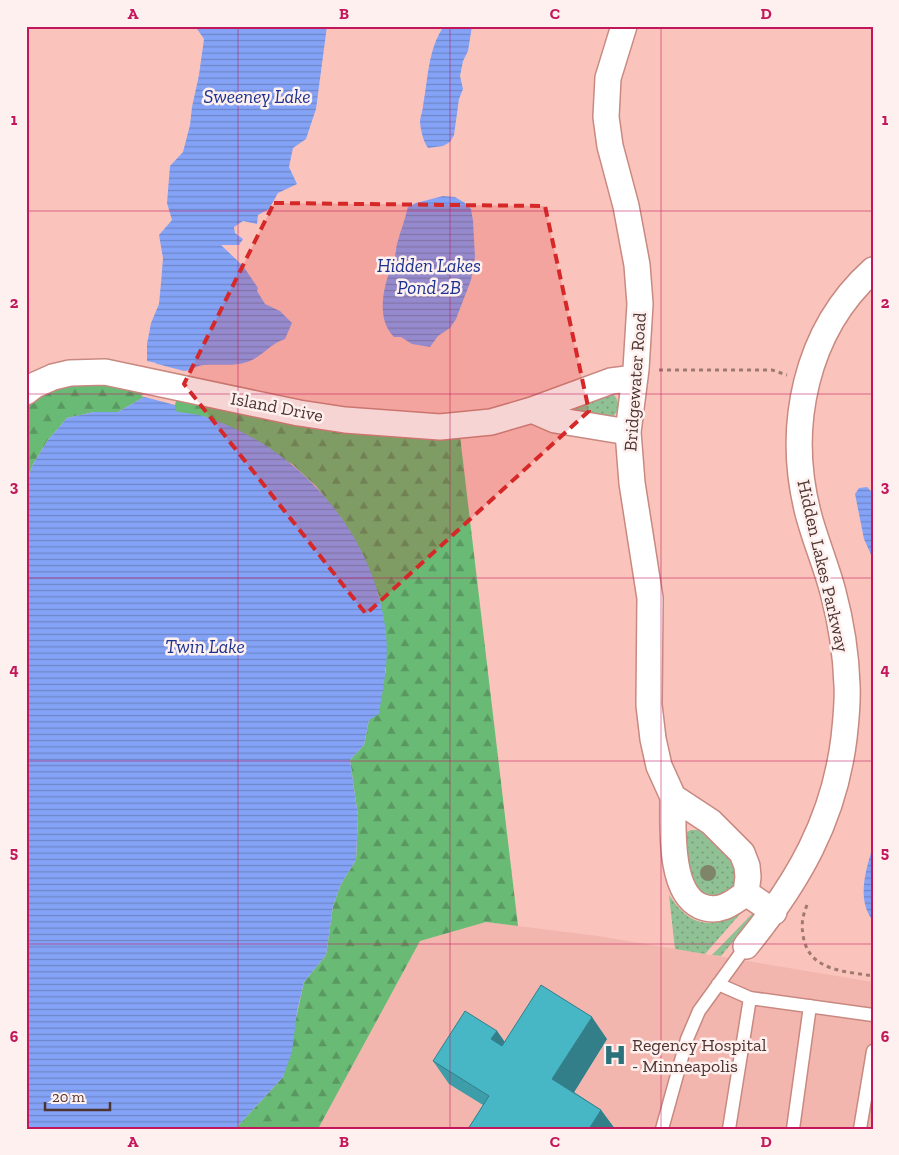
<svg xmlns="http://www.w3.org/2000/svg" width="899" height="1155" font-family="'Zilla Slab',serif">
<defs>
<pattern id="grass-dots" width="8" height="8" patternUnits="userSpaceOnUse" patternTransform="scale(1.25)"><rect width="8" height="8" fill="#8fc194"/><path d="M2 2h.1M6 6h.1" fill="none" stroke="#779e79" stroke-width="1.8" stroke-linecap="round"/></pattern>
<pattern id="forest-firs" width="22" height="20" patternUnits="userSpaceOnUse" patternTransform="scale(1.25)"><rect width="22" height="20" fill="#69ba75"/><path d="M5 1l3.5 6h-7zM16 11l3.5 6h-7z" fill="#599860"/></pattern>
<pattern id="water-rules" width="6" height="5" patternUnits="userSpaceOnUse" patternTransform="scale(1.25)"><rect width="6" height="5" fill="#84a3f7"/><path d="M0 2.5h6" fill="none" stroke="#6e86c8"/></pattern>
</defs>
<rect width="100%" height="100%" fill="#fac4bc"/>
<path fill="#f3b6ae" d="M486 922 598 936 873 982V1129H318L420 941Z"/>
<path fill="url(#grass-dots)" d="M608 392C622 396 621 415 608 419 596 422 573 411 561 408Z
M691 830H699L731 861C736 871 736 878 733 888L723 896 708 898 692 886 684 841 687 832Z
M669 895C689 926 710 930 741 913L705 954 675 949Z
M753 913 756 914 721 956 712 955Z"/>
<path fill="url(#forest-firs)" d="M104 383 148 390 146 396 118 412H94L67 418 48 440 33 464 26 484 27 406 46 393 72 385Z
M173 396 460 436 518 926 486 922 420 941 318 1129H235L283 1077 304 982 326 955 333 906 341 884 356 860 358 816 350 760 364 745 369 720 386 671V635L379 596 362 553 342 519 316 486 292 464 206 417 176 412 173 404Z"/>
<path fill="url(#water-rules)" d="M195 26H327L316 109 306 139 293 148 289 167 297 184 278 193 269 209 258 215 257 224 243 221 234 227 235 233 243 239 239 245H221L243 266 258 288 257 291 265 304 280 311 292 323 285 339C272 343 264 354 252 360 238 367 219 364 204 365 196 365 190 372 182 371 177 385 170 398 177 412 186 413 197 414 206 417 300 448 376 535 386 634 389 661 383 688 379 714L369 720 364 745 350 760 358 816 356 860 341 884 333 906 326 955 304 982 297 1012 292 1052 283 1077 235 1129H26V484L33 464 48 440 67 418 94 412H118L146 396 156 363 147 361V344L151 323 159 304 161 283 163 258 159 235 172 220 167 203 170 166 183 152 190 125 192 107 199 75 204 39Z
M444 26H472L468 51 463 61 460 76 463 89 459 99 454 135 450 142 443 146 428 148C423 141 421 131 420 122 420 116 423 111 423 106 428 80 428 48 444 26Z
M443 196 455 197 465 203 471 209 473 221 475 257 471 280 456 319 450 328 438 336 430 347 412 344 401 337H394C373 315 386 280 395 256 396 252 396 248 397 244 400 232 405 220 408 207L416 203Z
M867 487 873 493V559L864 539 855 494 859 488Z
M873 846V921C856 899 866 870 873 846Z"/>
<path fill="#fac4bc" d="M150 362 184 371 175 405 141 396 144 394 153 365 150 364Z"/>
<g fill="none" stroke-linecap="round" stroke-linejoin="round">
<defs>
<path id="lane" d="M718 984 750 998 873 1015
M662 1129 687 1039 699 1011 746 946
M729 1129 750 998
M793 1129 810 1006
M860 1129 873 1051"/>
<path id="street" d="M624 26 608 78 606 117 610 146 626 206 637 265 640 304 636 369 628 432 632 483 650 598 649 705 653 739 659 766 673 797 711 822 742 853 747 866 748 877 746 893 774 912
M26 392 35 385 53 377 70 373 105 372 299 413 345 420 440 427 491 422 532 410 611 381 635 378
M532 410 555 420 628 432
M673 797C673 826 669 892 700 906 718 914 732 904 746 893
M746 946C798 882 834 820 844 738 846 720 848 703 847 685 846 654 841 622 833 592 826 565 815 540 808 513 786 427 805 331 873 270"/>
</defs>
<use href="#lane" stroke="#c88980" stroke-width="15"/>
<use href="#street" stroke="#c88980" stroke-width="28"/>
<path stroke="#a07973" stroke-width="3" stroke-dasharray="4 4" stroke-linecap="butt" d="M659 370H772L787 375
M807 905C803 915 801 923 803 935 808 971 844 971 873 976"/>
<use href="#lane" stroke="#fff" stroke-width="12"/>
<use href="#street" stroke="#fff" stroke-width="25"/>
</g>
<circle fill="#7e8568" cx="708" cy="873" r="8"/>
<path fill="#3d9da9" d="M497 1031 505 1042 607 1039 574 1092 601 1110 615 1129H468L483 1105 449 1084 433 1061Z"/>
<path fill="#327f8a" d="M592 1017 607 1039 568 1102 552 1079Z
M497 1031 512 1053 491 1039Z
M601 1110 615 1129H589Z"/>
<path fill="#47b6c5" stroke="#327f8a" d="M541 985 592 1017 552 1079 601 1110 589 1129H468L489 1096 433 1061 465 1011 497 1031 491 1039 502 1046Z"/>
<path fill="#d62828" fill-opacity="0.2" stroke="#d62828" stroke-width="4" stroke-dasharray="10 6" stroke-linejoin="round" d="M274 203 545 206 589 411 366 614 184 384Z"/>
<path fill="none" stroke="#c2185b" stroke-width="1" stroke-opacity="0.55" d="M238 26V1129M450 26V1129M661 26V1129M26 211H873M26 394H873M26 578H873M26 761H873M26 944H873"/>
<defs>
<symbol id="hospital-bare" viewBox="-9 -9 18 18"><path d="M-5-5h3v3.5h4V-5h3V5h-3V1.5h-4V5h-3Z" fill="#29727b" stroke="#fef0ee" stroke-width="2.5" paint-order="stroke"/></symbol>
</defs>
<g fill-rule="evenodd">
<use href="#hospital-bare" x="599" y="1039" width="32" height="32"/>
</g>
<g text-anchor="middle" stroke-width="5" stroke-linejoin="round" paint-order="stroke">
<g font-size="18" fill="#4f3430" stroke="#fef0ee">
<text transform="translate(635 382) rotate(-86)" y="6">Bridgewater Road</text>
<text transform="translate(277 407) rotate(11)" y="6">Island Drive</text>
<text transform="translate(823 566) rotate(77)" y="6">Hidden Lakes Parkway</text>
</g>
<g font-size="18" fill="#4f3430" stroke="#fef0ee" text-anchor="start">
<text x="632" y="1051">Regency Hospital<tspan x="632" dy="21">- Minneapolis</tspan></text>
</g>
<g font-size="19" font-style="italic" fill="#1c3290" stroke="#fef0ee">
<text x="257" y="103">Sweeney Lake</text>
<text x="429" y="272">Hidden Lakes<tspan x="429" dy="22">Pond 2B</tspan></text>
<text x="205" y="653">Twin Lake</text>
</g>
</g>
<rect width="899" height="1155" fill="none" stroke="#fef0ee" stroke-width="55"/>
<path d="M45 1102v8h65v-8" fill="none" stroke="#4f3430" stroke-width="2.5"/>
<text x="52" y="1102" font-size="15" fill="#4f3430" stroke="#fef0ee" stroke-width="4" paint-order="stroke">20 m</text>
<rect x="28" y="28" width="844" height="1100" fill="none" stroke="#c2185b" stroke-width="2"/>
<g font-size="16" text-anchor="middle" font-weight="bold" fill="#c2185b">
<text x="133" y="19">A</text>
<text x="344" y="19">B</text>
<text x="555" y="19">C</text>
<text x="766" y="19">D</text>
<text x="14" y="125">1</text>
<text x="885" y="125">1</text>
<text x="14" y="308">2</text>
<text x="885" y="308">2</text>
<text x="14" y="492">3</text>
<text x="885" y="492">3</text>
<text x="14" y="675">4</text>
<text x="885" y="675">4</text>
<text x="14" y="858">5</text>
<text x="885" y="858">5</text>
<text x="14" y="1042">6</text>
<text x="885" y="1042">6</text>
<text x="133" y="1147">A</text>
<text x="344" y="1147">B</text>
<text x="555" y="1147">C</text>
<text x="766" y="1147">D</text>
</g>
</svg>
